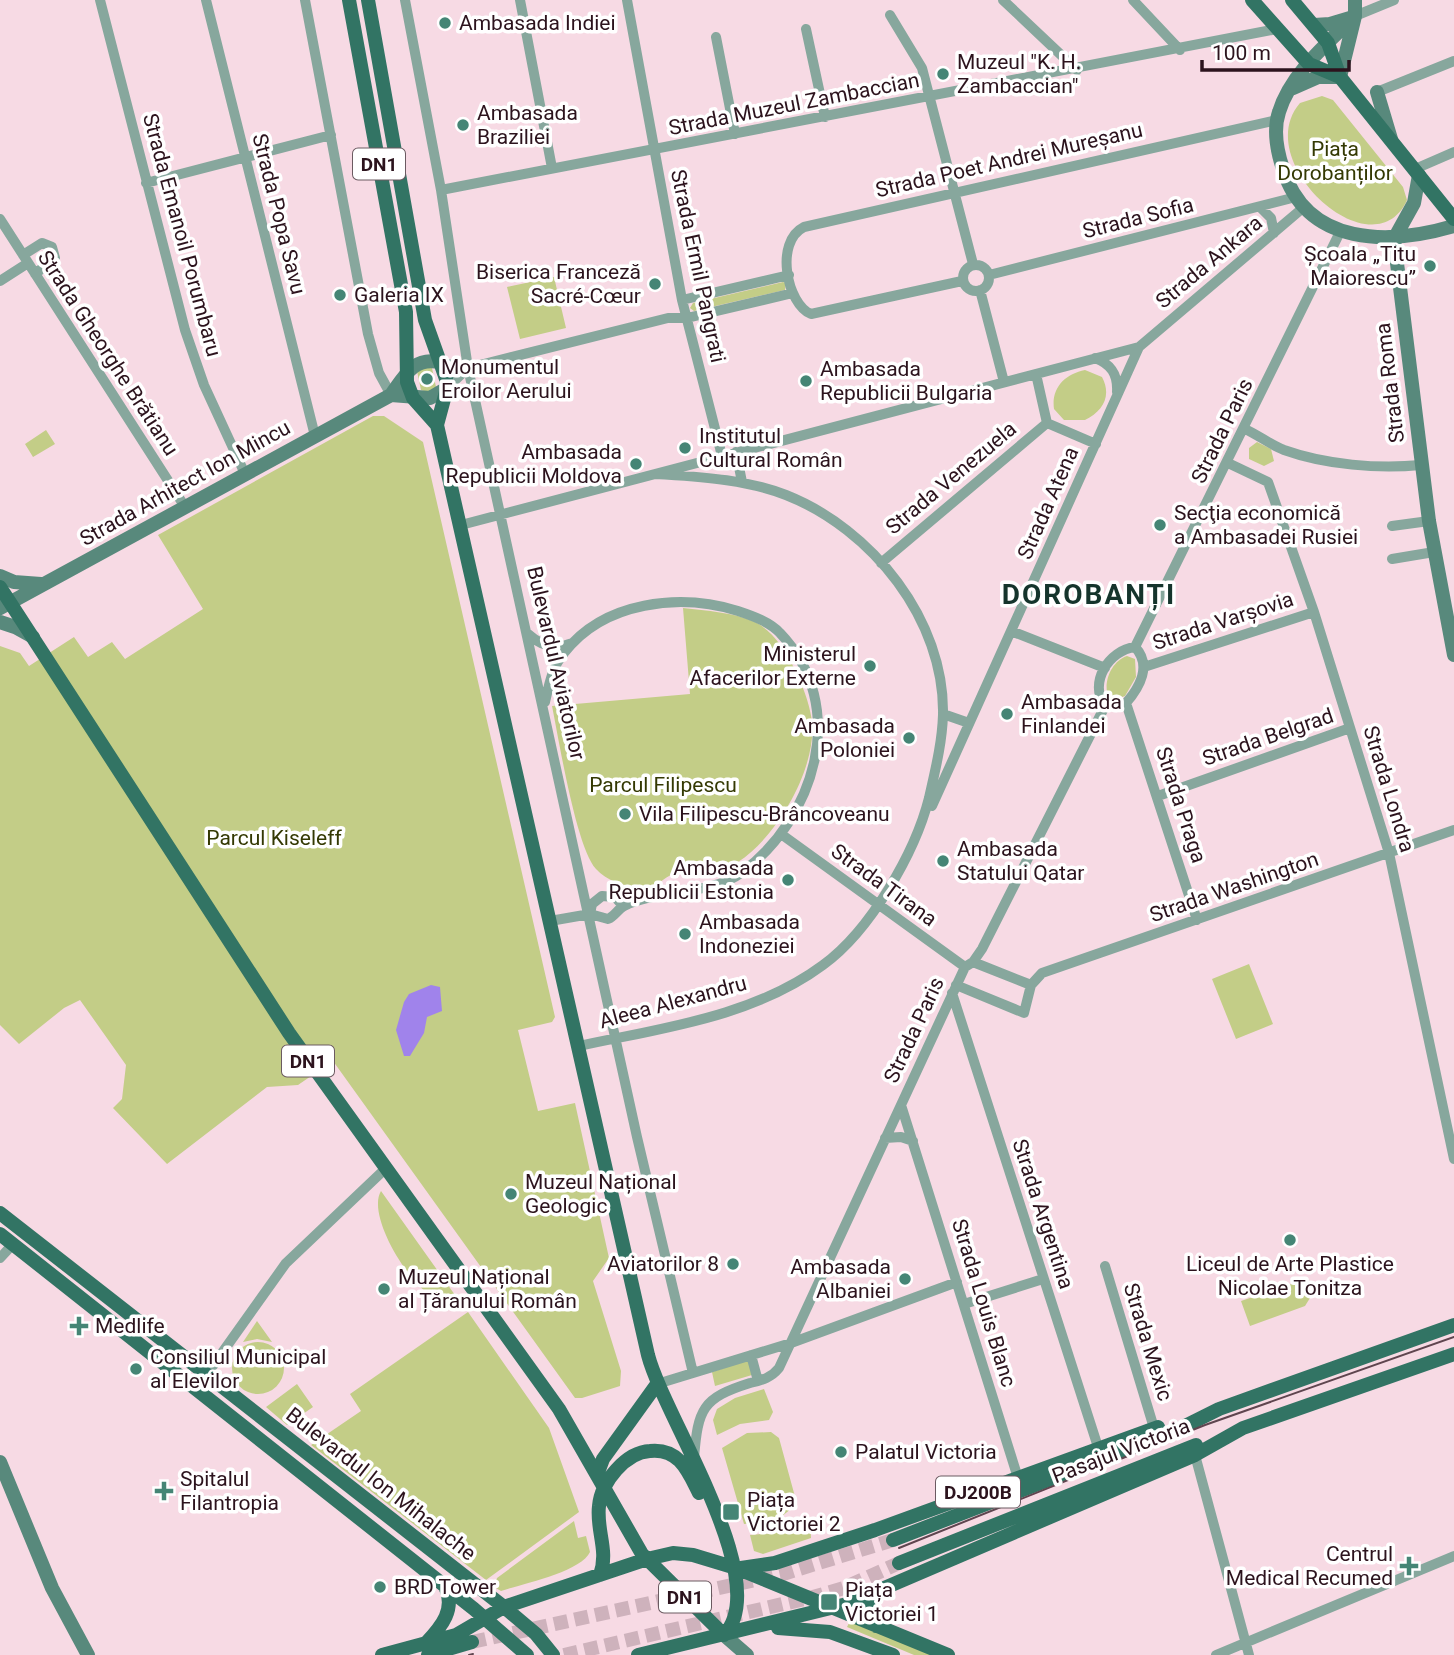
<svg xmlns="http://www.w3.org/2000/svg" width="1454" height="1655" font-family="Roboto,sans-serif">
<rect width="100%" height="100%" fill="#f7dae4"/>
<path fill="#c3cd87" d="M1322 96 1333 100 1403 187 1407 200C1374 274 1249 162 1300 103Z
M554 277 566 328 520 339 507 287Z
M783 282 786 283 785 290 694 311 690 308 693 303Z
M420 368H432L436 387 430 393 421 390 417 371Z
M1085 370 1102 377C1112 396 1103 411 1085 420H1064L1054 409C1051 388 1065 374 1085 370Z
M373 416H384L423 442 555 1017 552 1022 518 1030 538 1111 575 1103 609 1258 593 1281 621 1371 620 1386 582 1398H575L333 1061 298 1085 267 1087 167 1164 113 1108 122 1099 126 1065 80 1000 64 1008 19 1044 0 1025V646L20 653 29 666 74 637 88 657 112 642 125 659 203 609 158 535Z
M46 430 55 444 33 457 25 444Z
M1257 442 1271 449 1274 461 1264 466 1249 459V448Z
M683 608C707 611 733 612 755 622 773 631 784 649 793 666 802 684 809 701 812 721 817 768 777 837 738 862 728 869 711 878 699 876 688 874 684 870 673 874 667 876 662 882 655 884 636 891 610 884 596 869 576 847 559 740 552 706L690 694Z
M1127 656 1135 659 1136 677 1125 696 1114 700 1108 696C1103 681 1112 661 1127 656Z
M1249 964 1273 1024 1236 1039 1212 979Z
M381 1191 455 1295 445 1303C416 1298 365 1217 381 1191Z
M1303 1280 1310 1298 1305 1306 1250 1326 1241 1301Z
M468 1312 549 1428 579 1512 486 1580 311 1445 361 1411 350 1394Z
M257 1321 272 1342 257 1339 243 1342Z
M232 1368a26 26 0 1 1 52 0a26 26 0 1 1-52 0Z
M748 1360 752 1375 715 1386 712 1372Z
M297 1384 313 1407 287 1425 266 1407Z
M764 1389 773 1412 769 1420 740 1424 717 1435 713 1420 717 1409 735 1398Z
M771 1432 779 1438 797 1504 776 1521 744 1524 722 1448 747 1433Z
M805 1517 810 1522 811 1538 763 1554 754 1551 750 1535 774 1533Z
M574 1521 578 1538 586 1536 590 1552C581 1572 522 1584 501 1591L494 1587 497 1578Z
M850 1621 932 1655H914L847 1627Z"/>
<path fill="#a083eb" d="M431 985 440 987 442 1011 427 1017 424 1033 410 1056H404L396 1030 404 1002 409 994Z"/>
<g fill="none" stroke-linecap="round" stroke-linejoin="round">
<path stroke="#ceb2bc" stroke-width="14" stroke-dasharray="14 7" stroke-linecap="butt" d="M472 1642 783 1574 893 1540
M564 1655 813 1597 844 1588 899 1563"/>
<path stroke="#87a79d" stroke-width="10" d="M100 0 185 330 204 385 245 474
M206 0 315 436
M305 0 368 334 379 373 391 395
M405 0 441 190 468 368 637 1137 693 1373
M520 0 552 168
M627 0 682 300 722 456
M1003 0 1077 70
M1133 0 1180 50
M890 15 922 68 973 264
M1355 16 1394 0
M806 29 825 117
M716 37 735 134
M1377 92 1454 61
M1415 169 1454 152
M146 183 331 135
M441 190 1277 29
M1260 207 1271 218 1274 233
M0 219 185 507
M23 255 42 243 52 247 55 258 35 274
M963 278a13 13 0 1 1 26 0a13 13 0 1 1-26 0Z
M989 275 1296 197
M0 281 28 263
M962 281 811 314C787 304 774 242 804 227L1277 120
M980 290 1004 382
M682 300 789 275
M1095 358C1111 364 1118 374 1117 392
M442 363 468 368 668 318H687L793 293
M1036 374 1047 423 1096 444
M447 388 468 368
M1245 429C1258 435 1271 445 1284 450 1326 465 1378 469 1421 465
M736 452 742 482
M1228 463 1268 482 1314 612 1389 853 1454 1159
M461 525 1139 347
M1392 526 1429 521
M1392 559 1434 552
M881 563 1047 423
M1011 631 1105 668
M528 634C541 646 555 650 572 643
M1135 647 1341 230
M1144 667 1314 612
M545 702C549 685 552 667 564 653 604 601 680 593 738 611 753 616 770 622 780 633 850 706 815 819 741 873 712 895 655 890 624 906 618 909 615 916 608 919L590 914 550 921
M1126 703 1197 920
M1105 706 1126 703C1140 687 1152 665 1135 647
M1105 706C1088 683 1109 650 1135 647
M943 714 969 723
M1158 796 1350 728
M932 806 1139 347 1304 207
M781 834 965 967
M590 914 592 904 602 896 615 897 623 906
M973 962 1031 985
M956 985 1024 1013 1031 985 1042 973 1454 830
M952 993 1098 1447
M579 1046C662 1028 753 1017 823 965 870 931 915 853 929 798 935 771 942 744 943 715 945 620 872 529 786 495 745 479 700 477 656 474
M901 1105 1018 1478
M885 1138 901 1137 913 1141
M0 1258 13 1244
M1105 1266 1154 1428
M964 1304 1043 1279
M751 1355 758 1381
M657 1384 791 1343 957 1282
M197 1388 286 1263 386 1168
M1195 1455 1249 1655
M694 1458C698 1409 702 1398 750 1383 762 1380 771 1378 779 1368L965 967 973 962 982 949 1105 706
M1216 1655 1454 1556"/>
<path stroke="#58897c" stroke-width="14" d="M1355 16C1327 44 1291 73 1279 112 1273 130 1277 151 1283 169 1307 247 1390 245 1454 226
M1314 25 1330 24 1350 18
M1293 88 1318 77H1340L1355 16V0
M1377 92 1391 139
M1394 239 1429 521 1454 655
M1394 239 1414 203 1419 175
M391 395 430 398 447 388
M0 576 14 582 41 584
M0 608 391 395C405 375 415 355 442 363
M0 622 15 627 33 637
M0 1462 52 1588 88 1655
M724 1635 747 1655"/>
<path stroke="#327464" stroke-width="14" d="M349 0 406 312 407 382 413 398 437 425
M368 0 425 320 446 379 447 388 437 425 648 1355C664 1417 775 1582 724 1635
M1252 0 1309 64 1340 77
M1292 0 1328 43 1340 77 1454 219
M0 587 289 1033 559 1409 642 1554 724 1635
M0 1213 504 1607 536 1634 553 1655
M0 1234 474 1609 527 1655
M597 1475 603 1459 657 1384
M893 1540 1175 1431 1219 1409 1454 1325
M899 1563 1196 1445
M741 1568 775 1563 875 1530 1158 1427
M600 1575C609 1550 596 1531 599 1506 601 1482 626 1452 650 1451 679 1448 688 1471 699 1493
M876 1626 871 1606 880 1590
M778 1628 830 1632 893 1655
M426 1643C442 1626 456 1609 445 1586
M382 1655 456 1635 504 1607 647 1559 673 1553 693 1555 736 1568 948 1655
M428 1655 472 1642
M638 1655 847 1604 1195 1455 1243 1428 1454 1354"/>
<path stroke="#5f454f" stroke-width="2" d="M899 1548 1205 1425 1454 1337
M469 1655 473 1654"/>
</g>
<g fill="#458575" stroke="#fff" stroke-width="2.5">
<circle cx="445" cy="23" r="7"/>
<circle cx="943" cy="74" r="7"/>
<circle cx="463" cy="125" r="7"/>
<circle cx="1430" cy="266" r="7"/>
<circle cx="655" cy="284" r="7"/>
<circle cx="340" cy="295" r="7"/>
<circle cx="427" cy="379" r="7"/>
<circle cx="806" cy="381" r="7"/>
<circle cx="685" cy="448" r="7"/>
<circle cx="636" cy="464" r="7"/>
<circle cx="1160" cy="525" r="7"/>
<circle cx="870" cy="666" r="7"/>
<circle cx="1007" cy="714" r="7"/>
<circle cx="909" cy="738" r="7"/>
<circle cx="625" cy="814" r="7"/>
<circle cx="943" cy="861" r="7"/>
<circle cx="788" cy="880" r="7"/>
<circle cx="685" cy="934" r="7"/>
<circle cx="511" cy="1194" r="7"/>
<circle cx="1290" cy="1240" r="7"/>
<circle cx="733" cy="1264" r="7"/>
<circle cx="905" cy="1279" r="7"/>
<circle cx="384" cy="1289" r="7"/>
<path d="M75.5 1315.5h7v7h7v7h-7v7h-7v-7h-7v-7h7z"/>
<circle cx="136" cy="1369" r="7"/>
<circle cx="841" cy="1452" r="7"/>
<path d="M160.5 1480.5h7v7h7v7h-7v7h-7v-7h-7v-7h7z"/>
<rect x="722" y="1503" width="18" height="18" rx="3.5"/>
<path d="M1405.5 1555.5h7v7h7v7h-7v7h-7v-7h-7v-7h7z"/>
<circle cx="380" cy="1587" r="7"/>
<rect x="820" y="1593" width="18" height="18" rx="3.5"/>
</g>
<g text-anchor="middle" stroke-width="7" stroke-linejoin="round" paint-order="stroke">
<g fill="#fff" stroke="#6b5a61" stroke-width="2">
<rect x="353" y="148.5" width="52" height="31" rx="5"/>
<rect x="282" y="1045.5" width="52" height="31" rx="5"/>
<rect x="936" y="1476.5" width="84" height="31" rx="5"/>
<rect x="659" y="1581.5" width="52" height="31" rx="5"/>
</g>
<g font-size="19" font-weight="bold" fill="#2c131d">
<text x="379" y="171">DN1</text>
<text x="308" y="1068">DN1</text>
<text x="978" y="1499">DJ200B</text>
<text x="685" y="1604">DN1</text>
</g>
<g font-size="21" fill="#2c131d" stroke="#fff" text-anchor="start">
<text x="459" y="30">Ambasada Indiei</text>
<text x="957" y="69">Muzeul "K. H.<tspan x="957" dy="24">Zambaccian"</tspan></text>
<text x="477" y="120">Ambasada<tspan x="477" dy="24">Braziliei</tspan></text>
<text x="1416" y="261" text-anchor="end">Școala „Titu<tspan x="1416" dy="24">Maiorescu”</tspan></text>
<text x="641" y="279" text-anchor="end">Biserica Franceză<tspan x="641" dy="24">Sacré-Cœur</tspan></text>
<text x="354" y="302">Galeria IX</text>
<text x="441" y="374">Monumentul<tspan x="441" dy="24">Eroilor Aerului</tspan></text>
<text x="820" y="376">Ambasada<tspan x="820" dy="24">Republicii Bulgaria</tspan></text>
<text x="699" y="443">Institutul<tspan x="699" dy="24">Cultural Român</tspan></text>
<text x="622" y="459" text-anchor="end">Ambasada<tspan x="622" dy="24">Republicii Moldova</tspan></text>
<text x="1174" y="520">Secţia economică<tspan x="1174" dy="24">a Ambasadei Rusiei</tspan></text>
<text x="856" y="661" text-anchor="end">Ministerul<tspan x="856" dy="24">Afacerilor Externe</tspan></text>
<text x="1021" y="709">Ambasada<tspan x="1021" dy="24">Finlandei</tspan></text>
<text x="895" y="733" text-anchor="end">Ambasada<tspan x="895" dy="24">Poloniei</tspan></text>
<text x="639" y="821">Vila Filipescu-Brâncoveanu</text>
<text x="957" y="856">Ambasada<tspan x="957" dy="24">Statului Qatar</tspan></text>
<text x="774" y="875" text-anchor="end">Ambasada<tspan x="774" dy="24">Republicii Estonia</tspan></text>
<text x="699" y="929">Ambasada<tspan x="699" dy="24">Indoneziei</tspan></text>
<text x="525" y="1189">Muzeul Național<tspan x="525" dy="24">Geologic</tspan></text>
<text x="719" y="1271" text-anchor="end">Aviatorilor 8</text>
<text x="1290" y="1271" text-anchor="middle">Liceul de Arte Plastice<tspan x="1290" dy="24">Nicolae Tonitza</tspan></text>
<text x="891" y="1274" text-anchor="end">Ambasada<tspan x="891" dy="24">Albaniei</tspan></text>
<text x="398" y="1284">Muzeul Național<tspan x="398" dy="24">al Țăranului Român</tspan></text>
<text x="95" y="1333">Medlife</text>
<text x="150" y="1364">Consiliul Municipal<tspan x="150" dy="24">al Elevilor</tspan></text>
<text x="855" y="1459">Palatul Victoria</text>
<text x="180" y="1486">Spitalul<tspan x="180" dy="24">Filantropia</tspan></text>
<text x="747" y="1507">Piața<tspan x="747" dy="24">Victoriei 2</tspan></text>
<text x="1393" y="1561" text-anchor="end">Centrul<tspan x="1393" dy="24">Medical Recumed</tspan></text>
<text x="394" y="1594">BRD Tower</text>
<text x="845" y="1597">Piața<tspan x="845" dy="24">Victoriei 1</tspan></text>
</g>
<g font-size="21" fill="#2c131d" stroke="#fff">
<text transform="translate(794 104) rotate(-11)" y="7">Strada Muzeul Zambaccian</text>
<text transform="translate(1009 160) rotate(-13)" y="7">Strada Poet Andrei Mureșanu</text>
<text transform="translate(279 214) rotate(76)" y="7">Strada Popa Savu</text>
<text transform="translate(1138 218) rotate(-14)" y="7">Strada Sofia</text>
<text transform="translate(182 235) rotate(75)" y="7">Strada Emanoil Porumbaru</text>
<text transform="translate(1209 262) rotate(-40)" y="7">Strada Ankara</text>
<text transform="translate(698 266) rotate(78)" y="7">Strada Ermil Pangrati</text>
<text transform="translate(108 353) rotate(57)" y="7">Strada Gheorghe Brătianu</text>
<text transform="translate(1390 383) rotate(-97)" y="7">Strada Roma</text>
<text transform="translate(1222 431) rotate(-64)" y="7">Strada Paris</text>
<text transform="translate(951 478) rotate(-40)" y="7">Strada Venezuela</text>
<text transform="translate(185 483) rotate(-29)" y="7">Strada Arhitect Ion Mincu</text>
<text transform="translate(1048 503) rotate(-66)" y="7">Strada Atena</text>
<text transform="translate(1223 621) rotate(-18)" y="7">Strada Varșovia</text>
<text transform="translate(556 663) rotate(77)" y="7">Bulevardul Aviatorilor</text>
<text transform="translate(1268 737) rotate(-19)" y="7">Strada Belgrad</text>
<text transform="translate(1389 789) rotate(73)" y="7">Strada Londra</text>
<text transform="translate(1181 805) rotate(72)" y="7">Strada Praga</text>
<text transform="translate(884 885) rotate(36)" y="7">Strada Tirana</text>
<text transform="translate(1234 887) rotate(-19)" y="7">Strada Washington</text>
<text transform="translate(673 1002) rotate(-15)" y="7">Aleea Alexandru</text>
<text transform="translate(914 1030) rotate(-65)" y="7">Strada Paris</text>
<text transform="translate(1043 1214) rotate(72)" y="7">Strada Argentina</text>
<text transform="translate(984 1303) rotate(73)" y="7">Strada Louis Blanc</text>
<text transform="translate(1148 1342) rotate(73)" y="7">Strada Mexic</text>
<text transform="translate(1121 1451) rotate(-21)" y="7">Pasajul Victoria</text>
<text transform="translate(381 1484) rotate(38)" y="7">Bulevardul Ion Mihalache</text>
</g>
<g font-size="21" fill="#343903" stroke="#fff">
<text x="1335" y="156">Piața<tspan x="1335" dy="24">Dorobanților</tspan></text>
<text x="663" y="792">Parcul Filipescu</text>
<text x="274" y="845">Parcul Kiseleff</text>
</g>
<g font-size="28" font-weight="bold" letter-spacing="2" fill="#15342c" stroke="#fff">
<text x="1089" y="604">DOROBANȚI</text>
</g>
</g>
<path d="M1202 60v10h147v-10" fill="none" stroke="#2c131d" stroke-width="3.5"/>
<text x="1212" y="60" font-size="21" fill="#2c131d" stroke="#ffffff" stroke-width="5" paint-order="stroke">100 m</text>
</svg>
